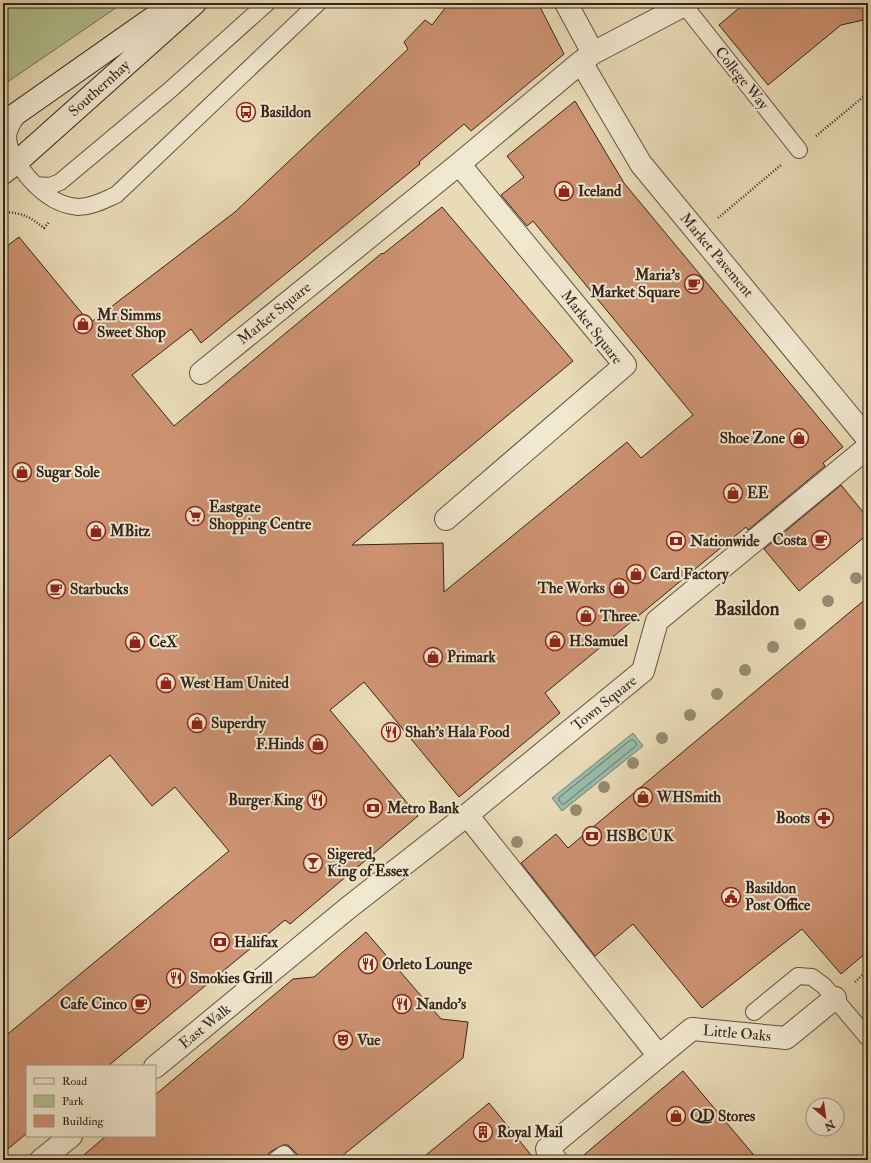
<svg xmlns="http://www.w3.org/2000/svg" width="871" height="1163" font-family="'IM FELL Double Pica',serif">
<rect width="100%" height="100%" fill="#e9dbb7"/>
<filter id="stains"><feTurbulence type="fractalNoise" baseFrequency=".005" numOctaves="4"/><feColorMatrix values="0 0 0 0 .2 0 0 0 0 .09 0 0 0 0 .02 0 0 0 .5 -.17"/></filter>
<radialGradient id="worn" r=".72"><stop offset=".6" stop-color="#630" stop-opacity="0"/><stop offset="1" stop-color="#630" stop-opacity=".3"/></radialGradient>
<path fill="#b3c191" stroke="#737256" d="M3 3H123L3 85Z"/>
<path fill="#98bbab" stroke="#707f72" d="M633 733 643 746 562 811 552 798Z"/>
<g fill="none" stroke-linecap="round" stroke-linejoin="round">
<path stroke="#667064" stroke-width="1" d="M631 740H633L637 744 636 746 564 804H562L559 800V798Z"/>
</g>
<path fill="#cd9372" stroke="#33241c" d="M449 3H538L564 54 471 131 464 124 419 162 420 164 201 343 191 329 132 375 174 426 382 253 383 254 442 207 573 361 352 545 443 543 444 592 627 442 641 458 693 415 533 221 527 226 501 195 524 177 507 156 575 101 624 183 843 447 823 463 825 466 748 530 746 527 545 693 560 713 459 797 364 682 330 710 418 816 290 924 285 920 108 1066H27V1133L3 1153V1038L229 851 175 787 152 806 110 755 3 844V249L19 237 90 323 235 212 408 49 404 42 425 20 432 25Z
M745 3H868V19L841 25 768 85 719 25Z
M841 485 868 518V534L799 591 764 549Z
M868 597V951L841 974 802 929 702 1008 633 924 595 956 521 863 556 834 568 848Z
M366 932 441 1019 468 1022 463 1058 337 1160H298L297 1154 288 1145H283L270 1152 267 1156V1160H78L106 1136H155V1095L293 979 314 977Z
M683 1071 758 1160H578Z
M489 1103 535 1160H420Z"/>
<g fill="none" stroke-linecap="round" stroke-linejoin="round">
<defs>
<path id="lane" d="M684 5 799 150
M20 113C14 120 8 129 8 138 9 158 32 184 47 195 56 202 67 206 78 207 92 207 104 200 116 195L318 3
M35 185 50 186 60 182 170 90 267 3
M754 1012 798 976 812 977 824 986 868 1038
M276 1160 284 1154 289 1160"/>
<path id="street" d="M566 3 593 53
M581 62 641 164 868 439
M201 373 459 164 581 62 593 53 688 3
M446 519 625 365 459 164
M467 815 659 1056 547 1149 556 1160
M659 1056 692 1029 786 1038 835 998
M155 1067 348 908 467 815 643 671 657 621 868 447
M41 1160 71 1136"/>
<path id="secondary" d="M3 123 174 3
M3 173 17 162 195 3"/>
</defs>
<use href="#lane" stroke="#605243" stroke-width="18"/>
<use href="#street" stroke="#605243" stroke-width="24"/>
<use href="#secondary" stroke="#33241c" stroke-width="24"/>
<path stroke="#33241c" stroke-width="2.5" stroke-dasharray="1 2" stroke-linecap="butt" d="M816 136 868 93
M3 212C23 213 29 216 44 228L49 222
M718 218 781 165
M855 982 868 970"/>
<use href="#lane" stroke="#f1e8d0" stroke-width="16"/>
<use href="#street" stroke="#f1e8d0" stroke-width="22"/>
<use href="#secondary" stroke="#f1e8d0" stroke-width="22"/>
</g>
<g fill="#968c72">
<circle cx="856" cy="578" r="6"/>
<circle cx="828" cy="601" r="6"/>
<circle cx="800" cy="624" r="6"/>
<circle cx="773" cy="647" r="6"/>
<circle cx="745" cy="670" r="6"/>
<circle cx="717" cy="694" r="6"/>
<circle cx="690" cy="715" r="6"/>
<circle cx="662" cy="738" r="6"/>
<circle cx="633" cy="763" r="6"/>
<circle cx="604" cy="787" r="6"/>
<circle cx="576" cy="810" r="6"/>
<circle cx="517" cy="842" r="6"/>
</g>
<defs>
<symbol id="bus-ring" viewBox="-11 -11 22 22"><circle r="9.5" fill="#f1e8d0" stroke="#8f2418" stroke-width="1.5"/><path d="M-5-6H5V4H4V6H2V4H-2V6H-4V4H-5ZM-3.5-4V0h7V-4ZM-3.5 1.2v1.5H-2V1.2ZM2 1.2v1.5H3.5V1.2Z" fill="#8f2418"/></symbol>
<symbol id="shop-ring" viewBox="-11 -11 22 22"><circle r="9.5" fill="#f1e8d0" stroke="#8f2418" stroke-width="1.5"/><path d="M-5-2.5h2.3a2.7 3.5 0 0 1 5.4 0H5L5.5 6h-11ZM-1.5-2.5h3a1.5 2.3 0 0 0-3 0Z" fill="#8f2418"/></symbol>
<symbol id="cafe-ring" viewBox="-11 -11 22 22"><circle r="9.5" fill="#f1e8d0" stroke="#8f2418" stroke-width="1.5"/><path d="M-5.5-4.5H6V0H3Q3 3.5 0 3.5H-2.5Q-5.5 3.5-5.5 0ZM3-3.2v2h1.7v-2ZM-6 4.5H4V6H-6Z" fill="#8f2418"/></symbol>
<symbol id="supermarket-ring" viewBox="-11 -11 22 22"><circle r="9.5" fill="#f1e8d0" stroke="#8f2418" stroke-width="1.5"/><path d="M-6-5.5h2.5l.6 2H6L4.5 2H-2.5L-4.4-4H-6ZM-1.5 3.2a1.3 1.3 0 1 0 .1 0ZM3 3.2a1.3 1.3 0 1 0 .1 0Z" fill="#8f2418"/></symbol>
<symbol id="bank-ring" viewBox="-11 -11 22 22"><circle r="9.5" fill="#f1e8d0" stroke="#8f2418" stroke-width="1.5"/><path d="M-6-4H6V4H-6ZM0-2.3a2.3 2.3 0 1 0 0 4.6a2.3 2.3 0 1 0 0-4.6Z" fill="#8f2418"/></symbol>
<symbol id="restaurant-ring" viewBox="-11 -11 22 22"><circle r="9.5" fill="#f1e8d0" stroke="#8f2418" stroke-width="1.5"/><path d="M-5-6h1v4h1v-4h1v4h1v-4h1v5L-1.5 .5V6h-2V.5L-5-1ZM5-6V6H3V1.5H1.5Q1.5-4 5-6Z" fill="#8f2418"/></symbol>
<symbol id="pharmacy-ring" viewBox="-11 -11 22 22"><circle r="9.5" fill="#f1e8d0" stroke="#8f2418" stroke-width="1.5"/><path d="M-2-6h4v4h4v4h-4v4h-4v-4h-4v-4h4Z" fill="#8f2418"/></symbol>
<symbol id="bar-ring" viewBox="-11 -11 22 22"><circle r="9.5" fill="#f1e8d0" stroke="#8f2418" stroke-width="1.5"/><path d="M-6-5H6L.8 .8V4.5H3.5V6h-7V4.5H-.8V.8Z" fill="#8f2418"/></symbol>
<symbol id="civic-ring" viewBox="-11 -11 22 22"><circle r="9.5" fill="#f1e8d0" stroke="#8f2418" stroke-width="1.5"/><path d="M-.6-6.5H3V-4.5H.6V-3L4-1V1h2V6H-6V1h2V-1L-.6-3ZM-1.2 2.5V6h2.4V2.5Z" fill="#8f2418"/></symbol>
<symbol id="theatre-ring" viewBox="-11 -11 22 22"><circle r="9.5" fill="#f1e8d0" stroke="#8f2418" stroke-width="1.5"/><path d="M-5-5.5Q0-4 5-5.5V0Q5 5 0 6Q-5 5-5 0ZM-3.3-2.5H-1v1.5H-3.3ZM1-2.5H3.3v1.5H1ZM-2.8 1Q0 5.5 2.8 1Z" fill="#8f2418"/></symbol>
<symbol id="building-ring" viewBox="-11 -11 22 22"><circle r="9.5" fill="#f1e8d0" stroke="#8f2418" stroke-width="1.5"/><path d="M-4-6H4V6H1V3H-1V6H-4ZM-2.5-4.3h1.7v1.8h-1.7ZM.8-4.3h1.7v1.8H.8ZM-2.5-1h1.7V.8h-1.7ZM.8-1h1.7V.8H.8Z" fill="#8f2418"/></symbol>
</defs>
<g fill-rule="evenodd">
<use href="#bus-ring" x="235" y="101" width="22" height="22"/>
<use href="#shop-ring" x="553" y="180" width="22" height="22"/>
<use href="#cafe-ring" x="683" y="273" width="22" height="22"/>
<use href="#shop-ring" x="72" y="313" width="22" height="22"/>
<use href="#shop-ring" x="788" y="427" width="22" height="22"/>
<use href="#shop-ring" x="11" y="461" width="22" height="22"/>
<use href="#shop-ring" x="722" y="482" width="22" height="22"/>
<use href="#supermarket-ring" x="184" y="505" width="22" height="22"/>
<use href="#shop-ring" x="85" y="520" width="22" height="22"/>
<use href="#cafe-ring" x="810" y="529" width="22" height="22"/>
<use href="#bank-ring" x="665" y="530" width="22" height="22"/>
<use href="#shop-ring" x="625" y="563" width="22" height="22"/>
<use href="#shop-ring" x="608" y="577" width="22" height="22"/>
<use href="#cafe-ring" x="45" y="578" width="22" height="22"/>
<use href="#shop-ring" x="575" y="605" width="22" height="22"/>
<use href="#shop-ring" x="544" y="630" width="22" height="22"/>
<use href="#shop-ring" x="124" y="631" width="22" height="22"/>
<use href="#shop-ring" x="422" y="646" width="22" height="22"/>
<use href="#shop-ring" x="155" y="672" width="22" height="22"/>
<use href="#shop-ring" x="186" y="712" width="22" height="22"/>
<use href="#restaurant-ring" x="380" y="721" width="22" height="22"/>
<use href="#shop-ring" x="307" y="733" width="22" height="22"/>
<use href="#shop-ring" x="632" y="786" width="22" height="22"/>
<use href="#restaurant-ring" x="306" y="789" width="22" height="22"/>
<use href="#bank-ring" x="362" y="797" width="22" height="22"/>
<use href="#pharmacy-ring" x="813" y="807" width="22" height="22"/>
<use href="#bank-ring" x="581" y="825" width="22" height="22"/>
<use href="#bar-ring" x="302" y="852" width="22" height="22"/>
<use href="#civic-ring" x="720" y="886" width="22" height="22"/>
<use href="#bank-ring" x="209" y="931" width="22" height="22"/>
<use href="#restaurant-ring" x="357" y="953" width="22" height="22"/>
<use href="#restaurant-ring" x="165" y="967" width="22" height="22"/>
<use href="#cafe-ring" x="130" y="993" width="22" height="22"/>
<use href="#restaurant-ring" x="391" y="993" width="22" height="22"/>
<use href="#theatre-ring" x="332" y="1029" width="22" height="22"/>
<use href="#shop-ring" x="665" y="1105" width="22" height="22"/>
<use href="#building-ring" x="472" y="1121" width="22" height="22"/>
</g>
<g text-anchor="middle" stroke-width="4" stroke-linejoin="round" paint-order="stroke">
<g font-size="15" fill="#33241c" stroke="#f1e8d0">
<text transform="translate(742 78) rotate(51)" y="5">College Way</text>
<text transform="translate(99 88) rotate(-42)" y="5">Southernhay</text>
<text transform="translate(717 255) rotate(50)" y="5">Market Pavement</text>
<text transform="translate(274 313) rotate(-39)" y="5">Market Square</text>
<text transform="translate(592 327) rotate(52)" y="5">Market Square</text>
<text transform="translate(604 703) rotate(-39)" y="5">Town Square</text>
<text transform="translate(205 1026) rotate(-39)" y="5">East Walk</text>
<text transform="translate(737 1033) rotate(5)" y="5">Little Oaks</text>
</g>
<g font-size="15" font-weight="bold" fill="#33241c" stroke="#f1e8d0" text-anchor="start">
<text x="260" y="117">Basildon</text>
<text x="578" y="196">Iceland</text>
<text x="680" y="280" text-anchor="end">Maria's<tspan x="680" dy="17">Market Square</tspan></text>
<text x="97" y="320">Mr Simms<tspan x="97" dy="17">Sweet Shop</tspan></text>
<text x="785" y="443" text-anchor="end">Shoe Zone</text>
<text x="36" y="477">Sugar Sole</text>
<text x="747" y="498">EE</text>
<text x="209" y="512">Eastgate<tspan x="209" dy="17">Shopping Centre</tspan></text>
<text x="110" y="536">MBitz</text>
<text x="807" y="545" text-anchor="end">Costa</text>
<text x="690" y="546">Nationwide</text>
<text x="650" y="579">Card Factory</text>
<text x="605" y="593" text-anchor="end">The Works</text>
<text x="70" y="594">Starbucks</text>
<text x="600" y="621">Three.</text>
<text x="569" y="646">H.Samuel</text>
<text x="149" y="647">CeX</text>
<text x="447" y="662">Primark</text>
<text x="180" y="688">West Ham United</text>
<text x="211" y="728">Superdry</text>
<text x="405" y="737">Shah's Hala Food</text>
<text x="304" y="749" text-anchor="end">F.Hinds</text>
<text x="657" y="802">WHSmith</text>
<text x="303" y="805" text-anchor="end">Burger King</text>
<text x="387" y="813">Metro Bank</text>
<text x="810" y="823" text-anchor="end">Boots</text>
<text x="606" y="841">HSBC UK</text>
<text x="327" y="859">Sigered,<tspan x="327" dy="17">King of Essex</tspan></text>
<text x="745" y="893">Basildon<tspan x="745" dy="17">Post Office</tspan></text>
<text x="234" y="947">Halifax</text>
<text x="382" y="969">Orleto Lounge</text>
<text x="190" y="983">Smokies Grill</text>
<text x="127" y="1009" text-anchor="end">Cafe Cinco</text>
<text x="416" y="1009">Nando's</text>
<text x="357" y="1045">Vue</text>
<text x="690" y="1121">QD Stores</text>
<text x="497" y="1137">Royal Mail</text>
</g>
<g font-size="19" font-weight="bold" fill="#33241c" stroke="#f1e8d0">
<text x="747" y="615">Basildon</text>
</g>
</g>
<rect width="871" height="1163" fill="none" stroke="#e9dbb7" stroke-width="16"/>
<rect x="4" y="4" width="863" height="1155" fill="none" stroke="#33241c" stroke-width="2"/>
<rect x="8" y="8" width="855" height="1147" fill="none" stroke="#33241c"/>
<rect x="26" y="1065" width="130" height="72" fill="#f1e8d0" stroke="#a59a88"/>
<rect x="34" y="1078" width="20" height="6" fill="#f1e8d0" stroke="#a59a88"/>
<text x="62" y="1085" font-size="12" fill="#33241c">Road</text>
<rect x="34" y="1095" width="20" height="12" fill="#b3c191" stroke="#a59a88"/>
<text x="62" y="1105" font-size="12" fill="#33241c">Park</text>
<rect x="34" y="1115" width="20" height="12" fill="#cd9372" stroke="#a59a88"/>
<text x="62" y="1125" font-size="12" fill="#33241c">Building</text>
<g transform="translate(825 1117) rotate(151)"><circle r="19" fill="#f1e8d0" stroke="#a59a88"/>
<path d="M0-3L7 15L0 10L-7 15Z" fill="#8f2418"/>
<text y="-6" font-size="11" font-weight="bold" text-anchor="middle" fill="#33241c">N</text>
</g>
<rect width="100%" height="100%" filter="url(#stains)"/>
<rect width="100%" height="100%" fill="url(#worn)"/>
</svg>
